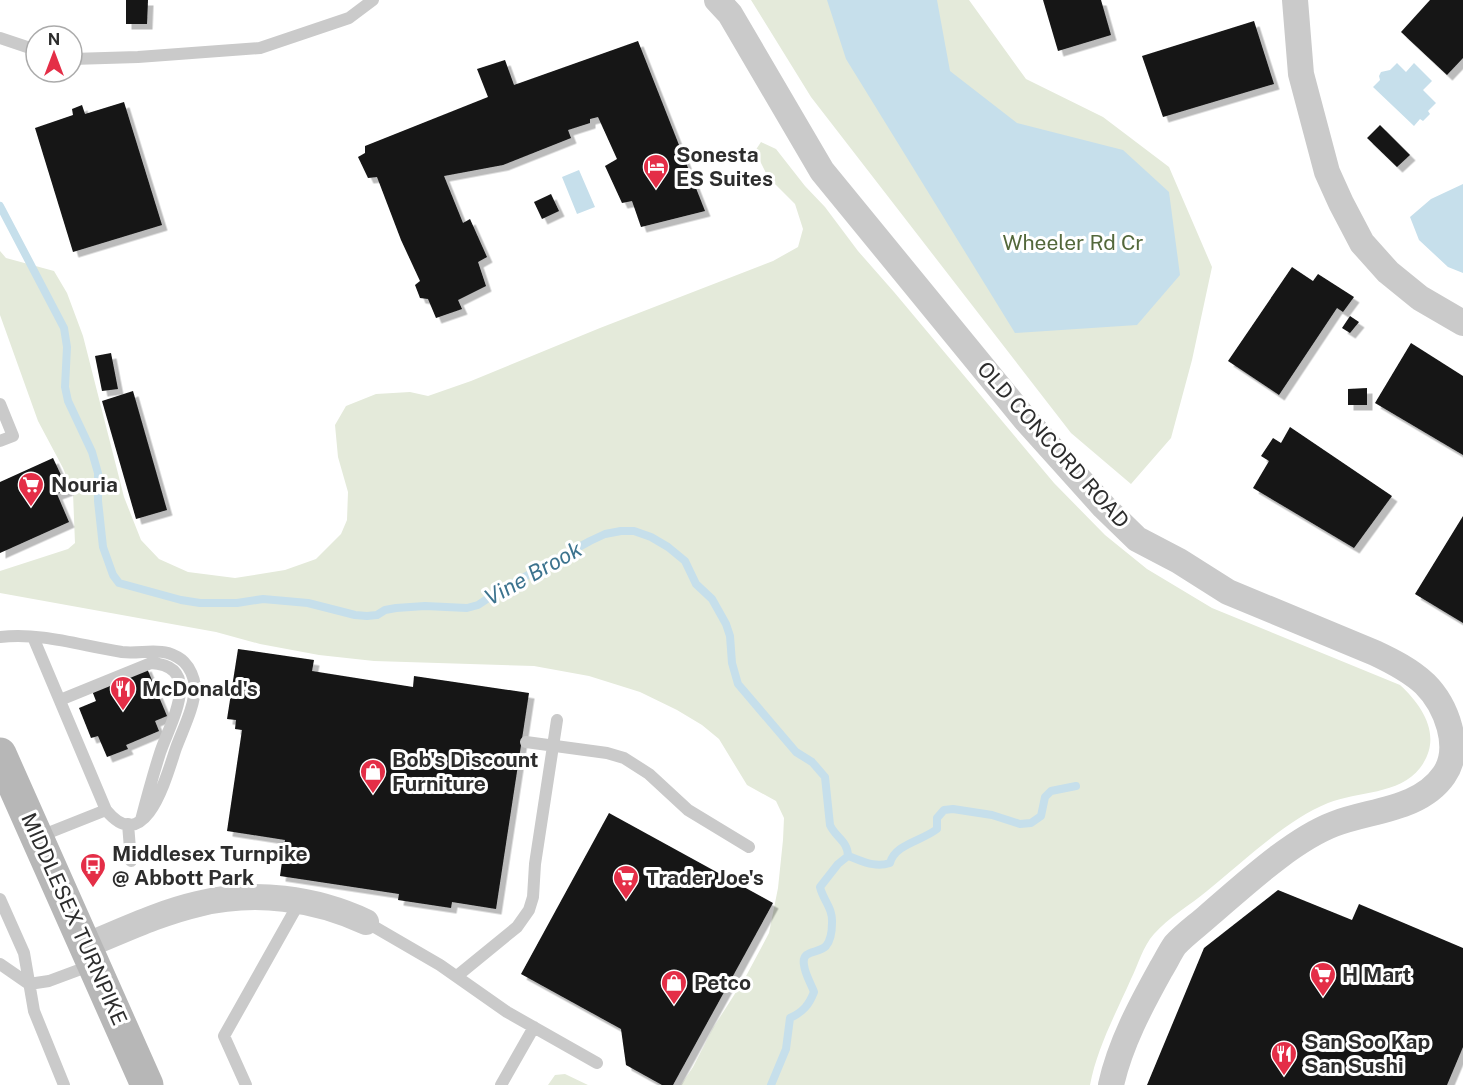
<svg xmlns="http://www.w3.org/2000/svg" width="1463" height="1085" font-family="'Public Sans',sans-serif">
<defs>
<filter id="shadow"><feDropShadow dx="5.5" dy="5.5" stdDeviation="0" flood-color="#0004"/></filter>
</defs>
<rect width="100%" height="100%" fill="#fff"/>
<path fill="#e4eada" d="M751 0H969L1026 79 1103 117 1169 167 1212 267 1192 360 1171 438 1131 484 1071 433 811 97Z
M761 142 776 149 805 186 825 207 858 251 894 292 1054 483 1105 535 1147 569 1212 608 1400 685C1424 707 1443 738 1420 768 1399 795 1358 791 1328 803 1286 820 1243 862 1207 891 1190 905 1168 918 1154 934 1143 946 1138 965 1131 979 1116 1013 1097 1048 1090 1085H681L693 1067 713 1028 745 978 769 933 778 888 783 840 784 818 776 801 747 785 719 739 702 725 677 710 640 692 589 676 534 666 374 661 319 655 260 644 216 632 0 593V571L68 549 75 543 73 493 63 468 38 421 0 315V251L6 258 54 271 67 293 83 336 124 497 141 540 159 559 188 572 235 578 285 570 316 559 341 534 347 520 348 492 338 457 335 425 346 406 376 394 410 392 428 396 471 381 600 328 773 261 798 247 803 229 795 204 768 177 755 151Z
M565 1074 588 1085H548L555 1075Z"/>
<path fill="#c6dfeb" d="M827 0H937L950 71 1017 123 1123 150 1169 192 1180 275 1137 325 1015 333 846 59Z
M1397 63 1406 72 1414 63 1432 81 1423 90 1436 103 1428 111 1430 114 1423 121 1420 119 1414 126 1373 87 1380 80 1379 76 1381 72 1390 70Z
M579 170 595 207 577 214 562 177Z
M1463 184V273L1448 267 1419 240 1410 217 1431 199Z"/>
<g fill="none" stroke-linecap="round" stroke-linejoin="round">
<path stroke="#c6dfeb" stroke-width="8" d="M0 206 64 328 67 347 65 387 68 401 92 452 98 473V501L103 547 113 575 119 583 181 600 200 603H237L263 599 308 603 355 615 367 616 377 615 385 610 396 608 425 606 467 608 478 605 499 591 590 541 605 534 621 531H634L651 537 668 547 685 561 696 584 712 599 726 624 730 636 732 663 738 684 796 752 812 762 825 777 830 825C835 837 848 841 848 856L838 864 820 887C823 900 833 908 832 923 832 929 831 940 826 946 819 954 801 949 804 965 805 974 811 984 814 992 809 1005 803 1012 790 1018L786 1049 771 1085
M848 856C863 861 874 868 890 863 895 844 922 841 937 829V818L944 810 953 809 992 815 1020 824 1031 823 1041 816 1045 797 1051 791 1076 786"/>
</g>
<path fill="#141414" filter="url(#shadow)" d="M126 0H148L147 24H126Z
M1043 0H1101L1111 35 1058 51Z
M1430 0H1463V58L1447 75 1401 32Z
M1254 21 1274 84 1163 117 1142 56Z
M638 41 705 211 641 227 632 201 622 203 605 166 617 159 598 117 590 119V123L568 130 571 138 503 165 444 176 463 223 470 219 487 257 478 262 486 286 458 300 462 309 436 318 428 299 420 298 415 285 420 281 401 240 377 177 368 178 358 157 365 153V146L488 97 477 69 505 60 514 85Z
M124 102 162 225 73 252 35 128 73 115 72 109 82 105 85 114Z
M1380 125 1410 155 1397 167 1367 138Z
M551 194 559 211 542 219 534 202Z
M1292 267 1313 281 1318 274 1354 297 1343 312 1337 308 1279 395 1228 361Z
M1350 316 1359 322 1350 333 1342 328Z
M1411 343 1463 376V455L1375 403Z
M111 353 118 389 102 391 95 356Z
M1367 388V405H1348V389Z
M133 391 167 510 136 519 102 401Z
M1290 427 1392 496 1354 548 1253 488 1269 461 1261 456 1273 438 1281 443Z
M53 458 68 490 57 494 69 522 0 553V482Z
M1463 516V623L1415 594Z
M238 649 314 660 312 671 413 687 414 676 529 693 496 909 452 902 451 908 398 900 399 894 280 876 285 840 227 831 242 730 235 729 236 720 227 719Z
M146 666 167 716 155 721 159 731 126 745 128 749 107 757 98 736 91 738 79 708 96 701 91 688Z
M609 813 773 903 673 1085H662L626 1065 621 1029 521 974Z
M1278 890 1352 920 1359 904 1463 948V1047L1447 1085H1147L1204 948Z"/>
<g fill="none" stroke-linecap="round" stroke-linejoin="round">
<path stroke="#cacaca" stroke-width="12" d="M0 38 36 50
M72 59 138 57 260 48 349 18 373 0
M0 404 13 436 0 441
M0 637C41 632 82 646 122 652 138 654 153 649 168 653 174 655 179 657 184 662 190 668 194 678 195 686 195 706 183 729 176 748 167 774 146 859 106 810L38 837
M33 637 106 810
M60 700 151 663C205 666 169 725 160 753 153 775 147 797 141 820
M526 742 607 753 624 758 649 774 688 810 749 847
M128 824 131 861
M0 899 24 953 34 1011 64 1085
M366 922 440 965 507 1012 597 1063
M0 964 29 984 49 981 92 965
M457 976 517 927 529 910 533 897 535 864 557 720
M246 1085 224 1036 300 901
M501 1085 534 1027"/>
<path stroke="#cacaca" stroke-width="26" d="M717 0 730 14 822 171 1025 419 1104 507 1137 539 1179 561 1228 592 1375 653C1392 661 1410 670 1425 684 1446 705 1463 748 1444 775 1420 810 1370 810 1334 824 1292 840 1244 885 1209 915 1198 925 1185 934 1175 945 1170 952 1166 961 1161 969 1141 1005 1120 1044 1111 1085
M1295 0 1301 74 1327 172 1341 203 1362 243 1388 272 1420 298 1463 323
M85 946C122 931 159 913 198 904 254 890 315 898 366 922"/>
<path stroke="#b7b7b7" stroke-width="33" d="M0 754 147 1085"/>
</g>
<defs>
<symbol id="hotel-pin" viewBox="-11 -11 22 30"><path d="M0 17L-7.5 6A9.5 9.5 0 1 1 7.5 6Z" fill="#e42e47" stroke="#fff"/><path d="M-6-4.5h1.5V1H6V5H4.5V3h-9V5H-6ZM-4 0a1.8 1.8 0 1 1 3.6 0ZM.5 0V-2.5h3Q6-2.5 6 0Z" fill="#fff"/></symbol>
<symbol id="supermarket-pin" viewBox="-11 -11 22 30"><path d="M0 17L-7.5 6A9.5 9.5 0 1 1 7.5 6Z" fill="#e42e47" stroke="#fff"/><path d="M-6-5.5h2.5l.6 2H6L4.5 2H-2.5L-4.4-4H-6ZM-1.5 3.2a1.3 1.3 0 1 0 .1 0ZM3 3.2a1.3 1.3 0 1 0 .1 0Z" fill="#fff"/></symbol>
<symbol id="restaurant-pin" viewBox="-11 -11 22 30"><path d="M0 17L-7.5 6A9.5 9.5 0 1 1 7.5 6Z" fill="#e42e47" stroke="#fff"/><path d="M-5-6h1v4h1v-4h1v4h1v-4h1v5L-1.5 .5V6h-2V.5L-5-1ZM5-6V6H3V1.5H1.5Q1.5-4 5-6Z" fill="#fff"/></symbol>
<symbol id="shop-pin" viewBox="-11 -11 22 30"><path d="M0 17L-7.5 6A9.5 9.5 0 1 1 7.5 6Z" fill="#e42e47" stroke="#fff"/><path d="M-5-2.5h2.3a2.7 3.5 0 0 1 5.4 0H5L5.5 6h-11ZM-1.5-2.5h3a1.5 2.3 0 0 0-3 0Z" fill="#fff"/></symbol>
<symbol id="bus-pin" viewBox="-11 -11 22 30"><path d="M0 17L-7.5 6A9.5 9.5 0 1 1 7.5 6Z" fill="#e42e47" stroke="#fff"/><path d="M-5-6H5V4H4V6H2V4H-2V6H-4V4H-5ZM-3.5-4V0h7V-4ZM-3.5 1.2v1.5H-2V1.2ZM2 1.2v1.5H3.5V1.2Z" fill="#fff"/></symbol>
</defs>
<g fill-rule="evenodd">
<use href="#hotel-pin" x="641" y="152" width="30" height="40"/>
<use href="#supermarket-pin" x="16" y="470" width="30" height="40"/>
<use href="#restaurant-pin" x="108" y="674" width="30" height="40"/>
<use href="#shop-pin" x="358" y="757" width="30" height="40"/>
<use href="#bus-pin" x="78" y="851" width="30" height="40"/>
<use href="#supermarket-pin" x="611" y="863" width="30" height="40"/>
<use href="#supermarket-pin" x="1308" y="960" width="30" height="40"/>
<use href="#shop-pin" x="659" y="968" width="30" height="40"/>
<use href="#restaurant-pin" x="1269" y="1039" width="30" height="40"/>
</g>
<g text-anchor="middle" stroke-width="6" stroke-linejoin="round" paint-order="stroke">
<g font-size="21" font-weight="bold" fill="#2d2d2d" stroke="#fff" text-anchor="start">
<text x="676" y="162">Sonesta<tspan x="676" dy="24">ES Suites</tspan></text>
<text x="51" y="492">Nouria</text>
<text x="142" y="696">McDonald's</text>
<text x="392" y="767">Bob's Discount<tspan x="392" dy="24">Furniture</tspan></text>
<text x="112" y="861">Middlesex Turnpike<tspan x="112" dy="24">@ Abbott Park</tspan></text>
<text x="646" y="885">Trader Joe's</text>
<text x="1342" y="982">H Mart</text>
<text x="694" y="990">Petco</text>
<text x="1304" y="1049">San Soo Kap<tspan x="1304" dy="24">San Sushi</tspan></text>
</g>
<g font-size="21" fill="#53683b" stroke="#fff">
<text x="1073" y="250">Wheeler Rd Cr</text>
</g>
<g font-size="21" fill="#2d2d2d" stroke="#fff">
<text transform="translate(1053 445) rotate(48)" y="7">OLD CONCORD ROAD</text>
<text transform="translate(74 919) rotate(66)" y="7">MIDDLESEX TURNPIKE</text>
</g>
<g font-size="22" font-style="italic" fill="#3c738e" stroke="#fff">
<text transform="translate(533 573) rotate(-29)" y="8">Vine Brook</text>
</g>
</g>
<g transform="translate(54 54)"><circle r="28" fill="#ffffff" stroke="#ababab" stroke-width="1.5"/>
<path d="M0-4.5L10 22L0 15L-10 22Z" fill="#e42e47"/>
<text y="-9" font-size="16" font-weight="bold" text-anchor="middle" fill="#2d2d2d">N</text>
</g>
</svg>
